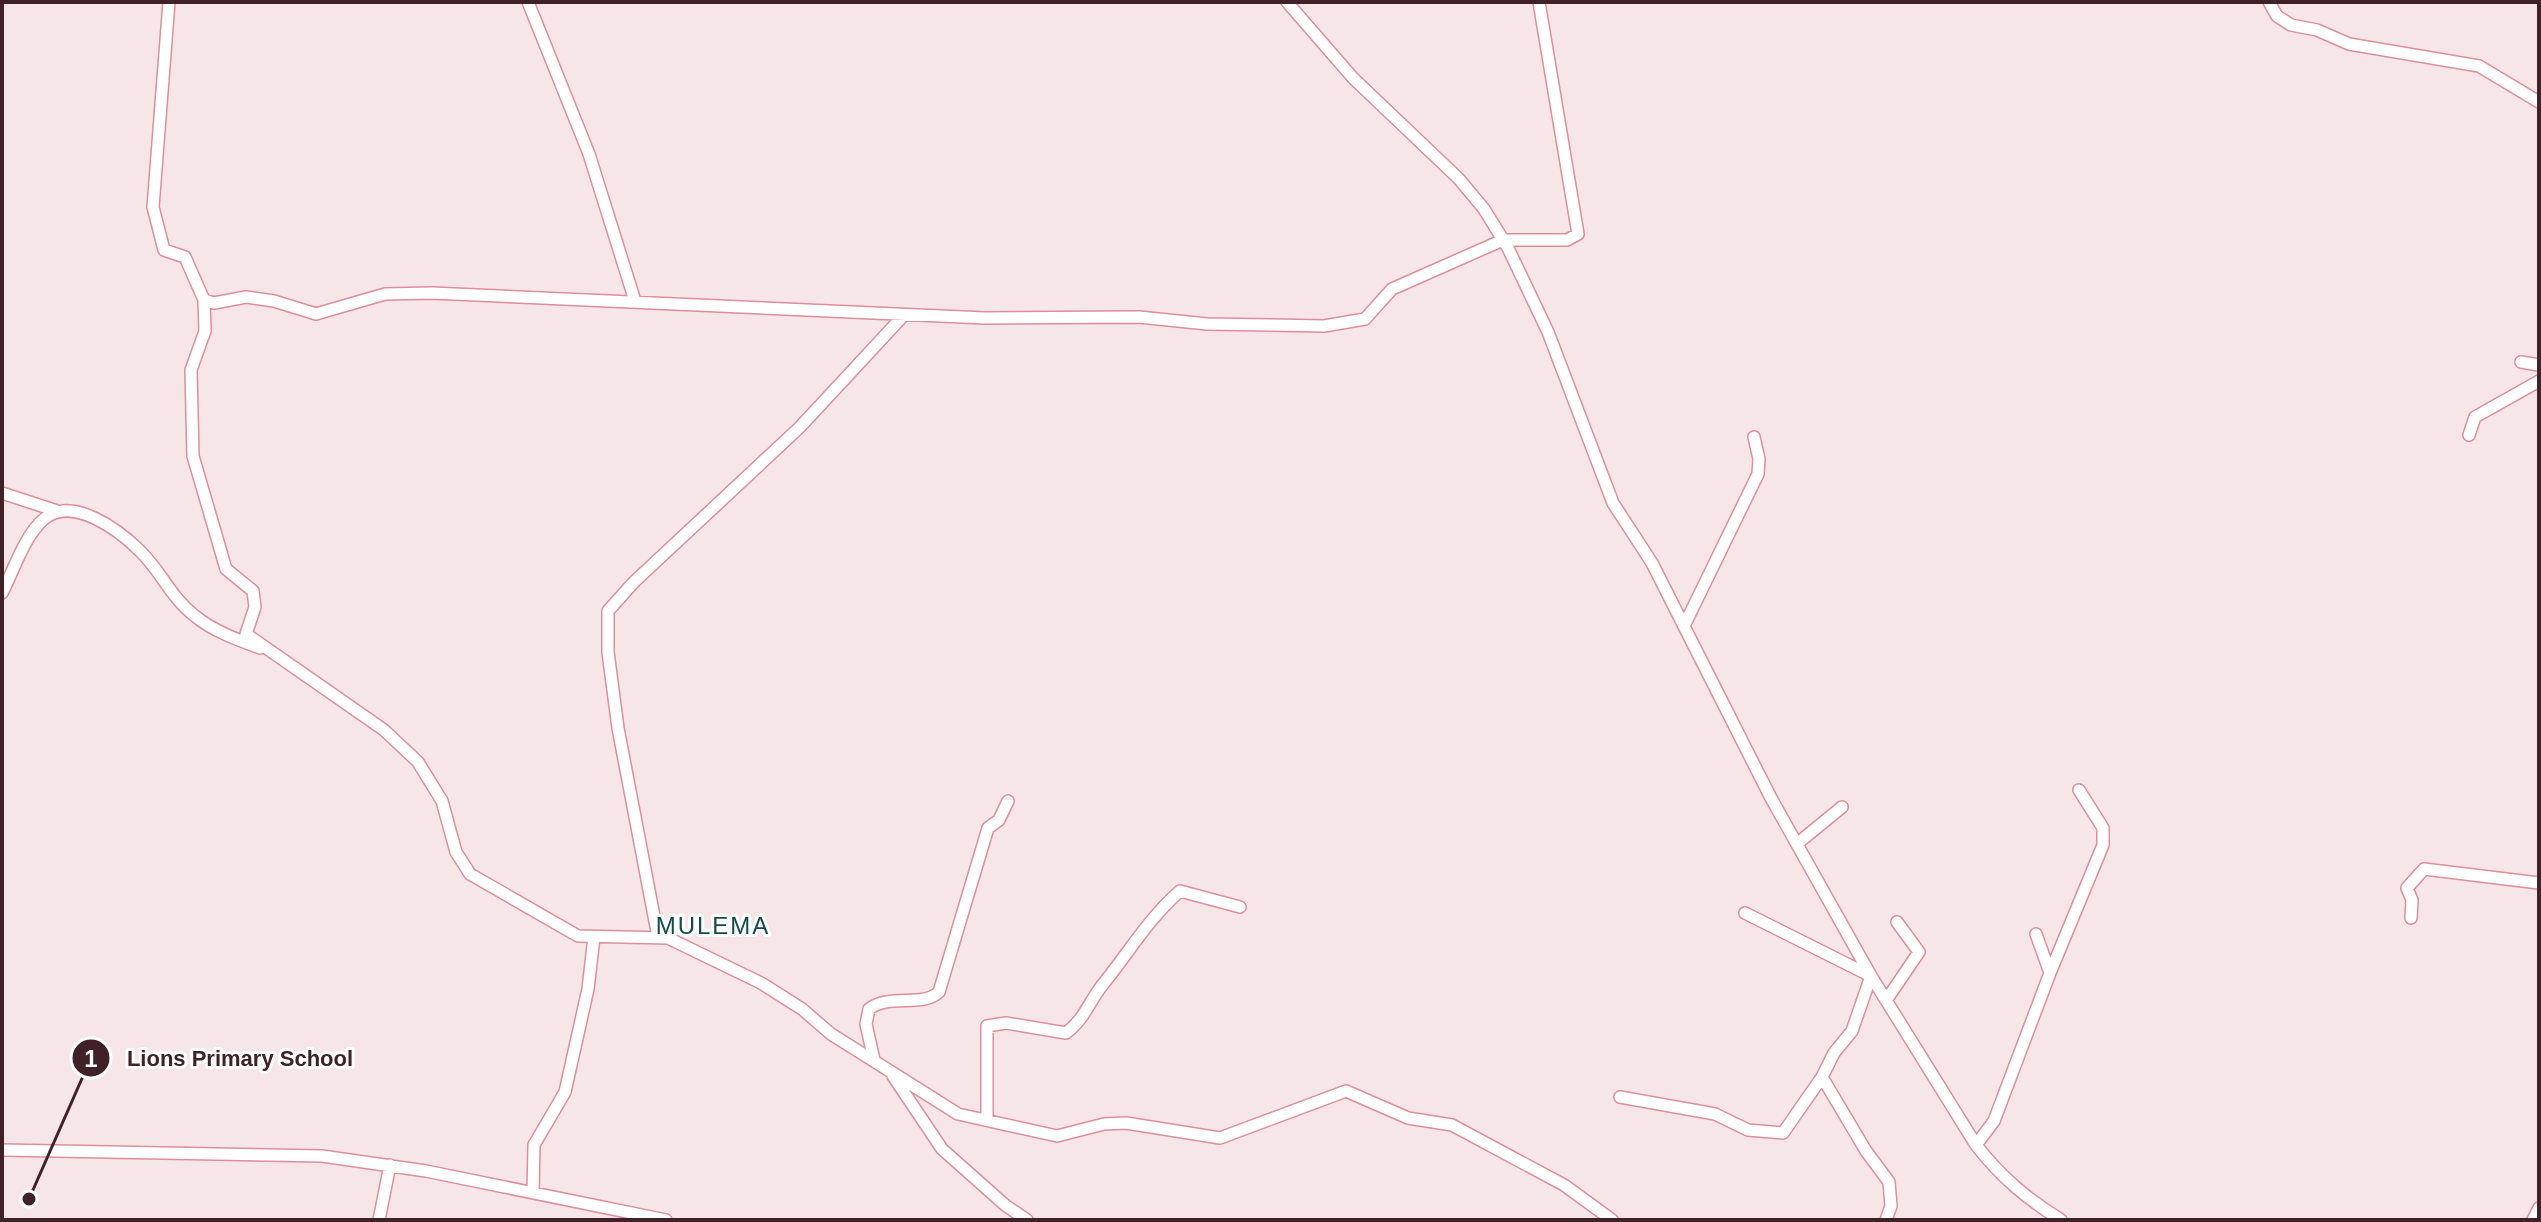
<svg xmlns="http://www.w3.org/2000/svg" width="2541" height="1222" font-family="Arial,sans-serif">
<rect width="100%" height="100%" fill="#f7e6e8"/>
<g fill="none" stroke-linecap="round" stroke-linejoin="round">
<defs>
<path id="minor" d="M169 2 153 207 164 250 185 257 204 300 205 331 191 370 193 456 226 569 253 591 255 607 246 634 384 730 418 762 442 801 456 852 470 874 578 936 668 938 761 983 802 1009 831 1034 958 1114 1057 1136 1104 1124 1126 1123 1220 1138 1346 1091 1408 1118 1452 1125 1564 1185 1612 1220
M528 2 589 154 635 301
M1287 2 1353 78 1459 179 1484 209 1508 248 1548 332 1613 503 1652 563 1771 798 1871 976 1976 1145C2001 1177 2027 1199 2061 1220
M2269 2 2277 16 2291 25 2317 30 2349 44 2479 66 2539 102
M204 300 214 303 246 297 274 301 316 314 385 294 432 293 985 318 1139 317 1207 324 1324 326 1365 319 1392 289 1503 240H1567L1578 234 1539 2
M2521 362 2539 365
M2469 435 2475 417 2539 381
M2 493 57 511
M2 593C14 570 24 536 44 519 72 495 119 530 140 551 161 571 171 598 195 616 213 631 238 640 260 648
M1684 626 1758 474 1759 459 1754 437
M1798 843 1842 807
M1745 913 1871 976 1852 1031 1834 1053 1822 1077 1866 1151 1889 1182 1891 1206 1886 1220
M2411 918 2412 900 2407 888 2424 869 2539 883
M2036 934 2050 973
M658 937 618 728 608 652V611L634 582 800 427 904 315
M1887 999 1919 952 1897 922
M874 1060 866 1024 869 1009C890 993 922 1008 939 992L988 828 999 820 1008 801
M893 1076 942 1149 1005 1205 1027 1220
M1620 1097 1715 1114 1748 1130 1783 1133 1822 1077
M987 1118V1026L1006 1023 1066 1033C1085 1019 1089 1001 1104 983 1129 952 1149 918 1180 891L1240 907
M1976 1145 1994 1121 2050 973 2103 845V828L2079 790
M2 1150 322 1156 426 1171 666 1220
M533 1193 534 1145 565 1092 588 989 594 937
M379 1220 390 1165
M2533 1220 2539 1208"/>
</defs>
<use href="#minor" stroke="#de8e9d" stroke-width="14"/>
<use href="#minor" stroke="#fff" stroke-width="11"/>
</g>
<g text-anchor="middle" stroke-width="6" stroke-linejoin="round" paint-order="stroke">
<g font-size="24" letter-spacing="2" fill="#0f4d48" stroke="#fff">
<text x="713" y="934">MULEMA</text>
</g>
</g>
<path fill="none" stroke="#412128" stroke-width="3" d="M29 1199L91 1058"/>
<g fill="#412128" stroke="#fff" stroke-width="3">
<circle cx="29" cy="1199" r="8"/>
<circle cx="91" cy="1058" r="20"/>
</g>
<g font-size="24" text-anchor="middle" font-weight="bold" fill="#fff">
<text x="91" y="1067">1</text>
</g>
<g font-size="22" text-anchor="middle" font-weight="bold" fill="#412128" stroke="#fff" stroke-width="6" stroke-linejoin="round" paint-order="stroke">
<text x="240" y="1066">Lions Primary School</text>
</g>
<rect width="2541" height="1222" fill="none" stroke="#412128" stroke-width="8"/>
</svg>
